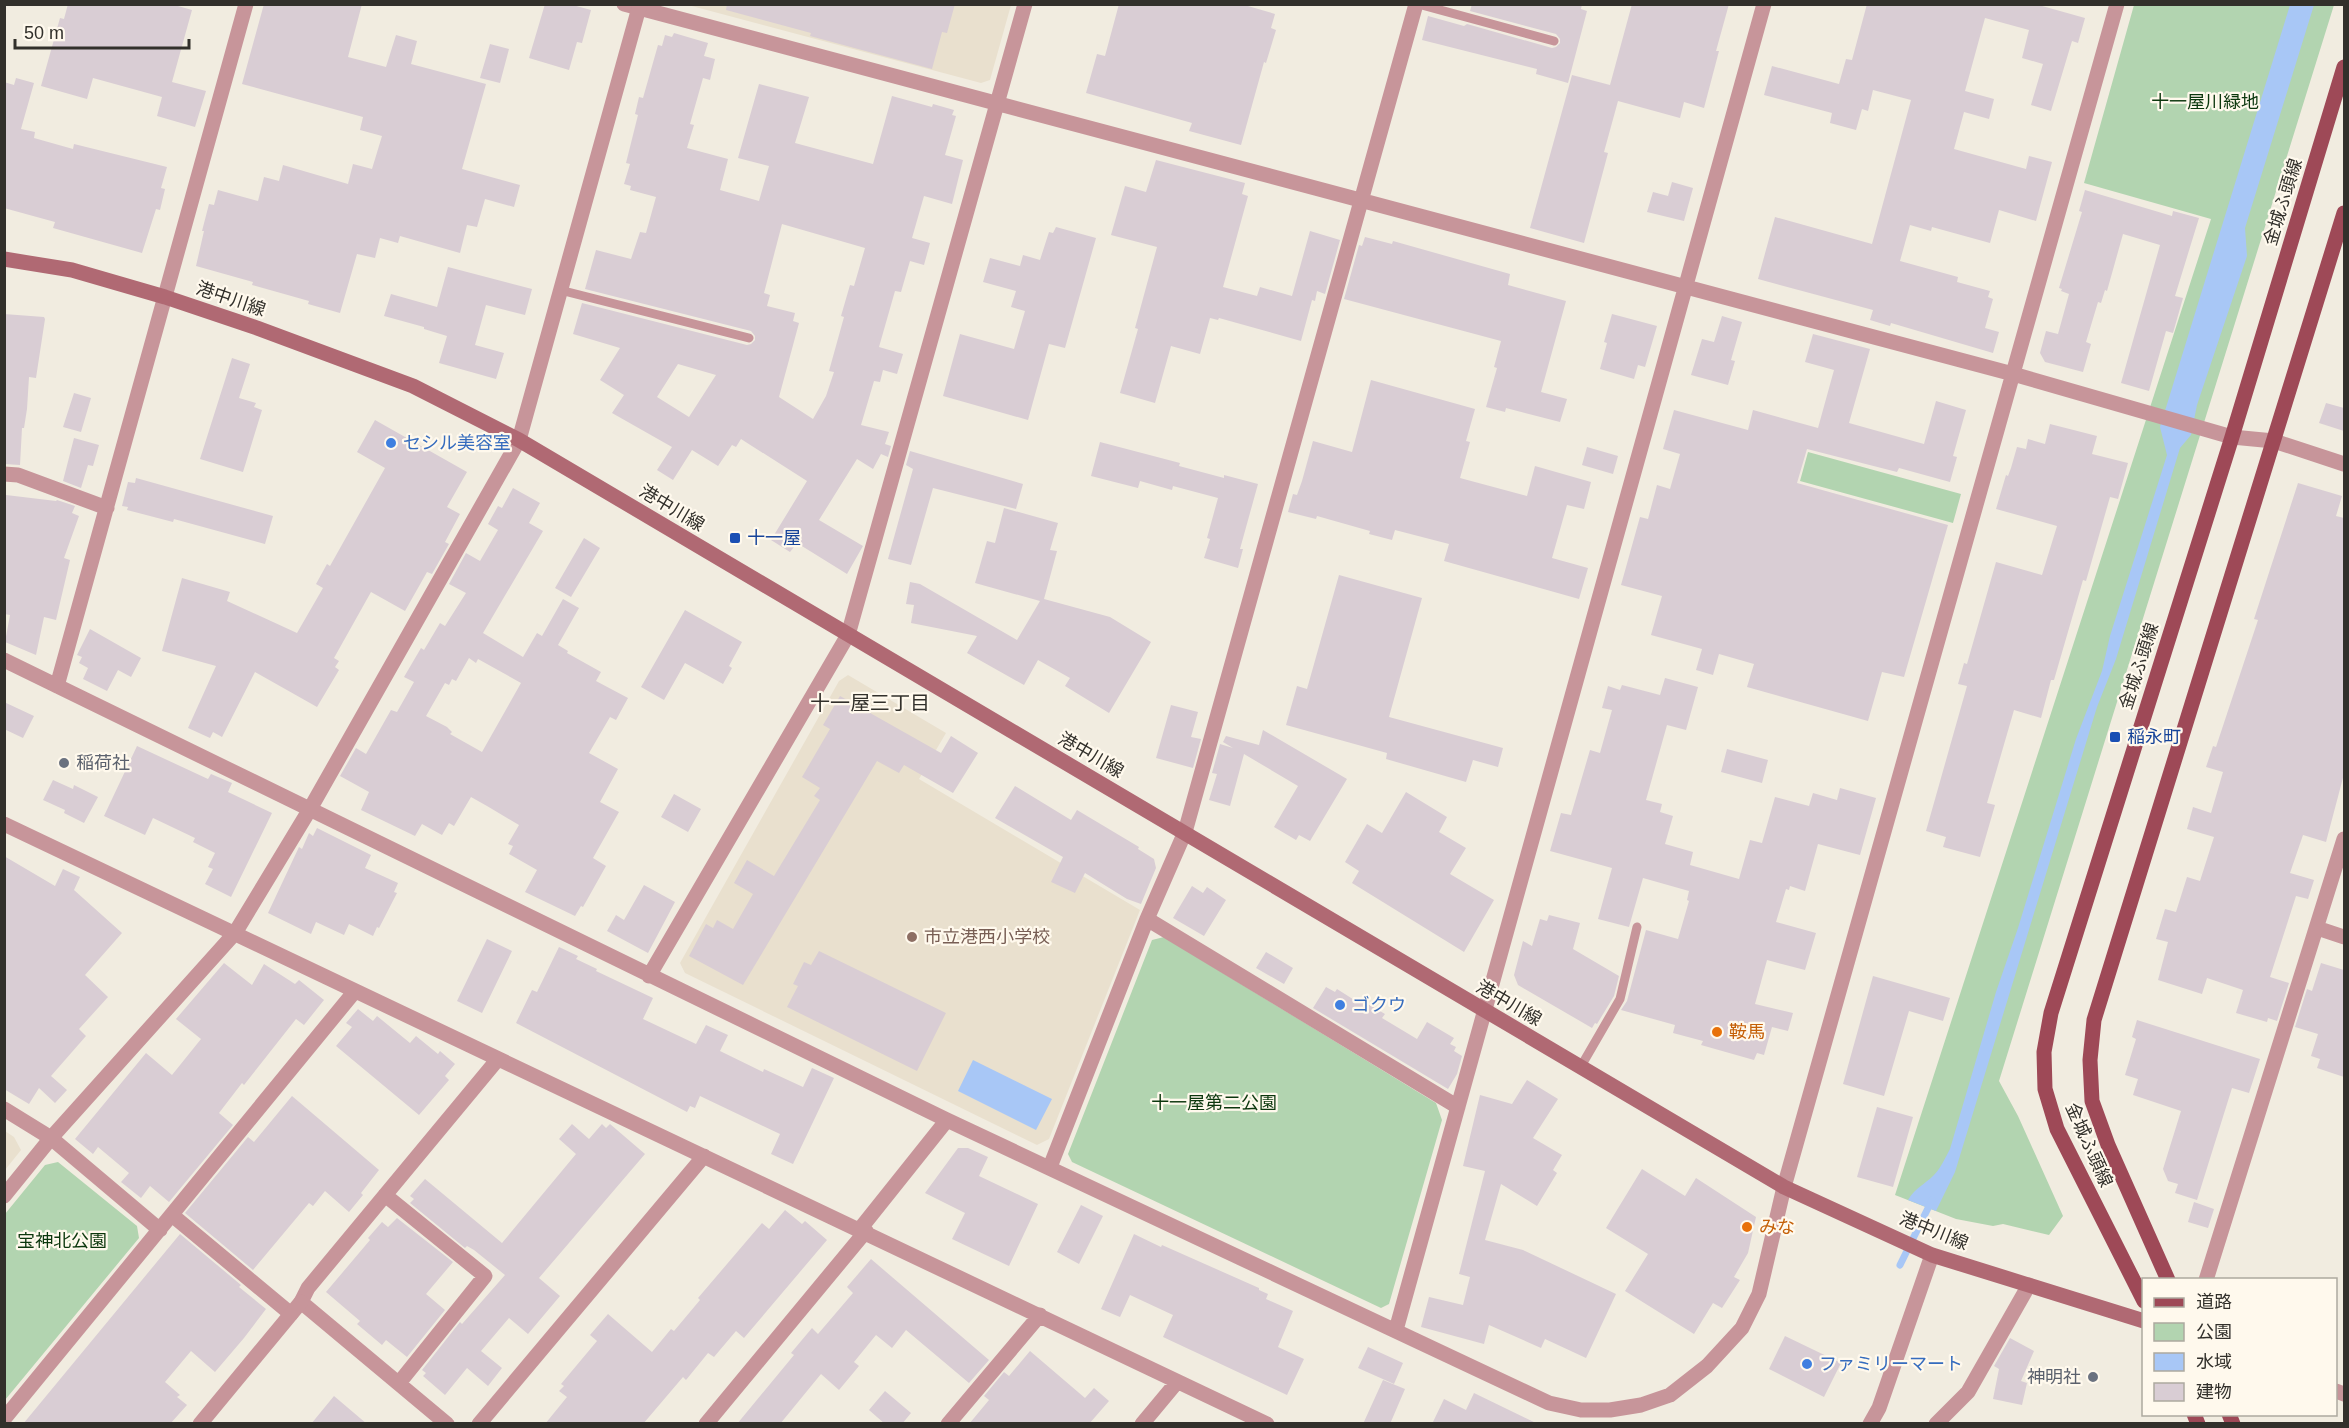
<svg xmlns="http://www.w3.org/2000/svg" width="2349" height="1428" font-family="Arial,'Noto Sans JP',sans-serif">
<rect width="100%" height="100%" fill="#f1ece0"/>
<path fill="#e9e0ce" d="M688 5H1011L990 80 981 83Z
M848 675 946 733 919 779 1140 910 1049 1139 1037 1145 685 973 680 963 839 681Z
M5 1131 14 1137 21 1150 5 1170Z"/>
<path fill="#b2d4b0" d="M2134 5H2334L1999 1081 2018 1116 2063 1216 2049 1235 2003 1224 1993 1226 1956 1219 1895 1195 2211 219 2084 183Z
M1808 452 1961 494 1953 523 1800 481Z
M1164 937 1436 1103 1442 1120 1389 1304 1381 1308 1072 1162 1068 1154 1152 940Z
M58 1162 137 1226 139 1238 5 1400V1214L45 1165Z"/>
<path fill="#a8c7f6" d="M2290 5H2314L2245 228 2247 256 2197 405 2191 435 2180 448 2116 659 2097 707 1955 1172 1936 1211 1908 1200C1916 1187 1924 1185 1934 1175 1941 1168 1945 1158 1950 1149L1996 992 2018 928 2076 739 2102 671 2110 636 2167 455 2160 427Z
M973 1060 1052 1099 1036 1130 958 1091Z"/>
<g fill="none" stroke-linecap="round" stroke-linejoin="round">
<path stroke="#a8c7f6" stroke-width="7" d="M1900 1265 1932 1200"/>
</g>
<path fill="#d9cdd4" fill-rule="evenodd" d="M68 4H171L192 10 172 82 206 91 195 127 157 116 162 97 93 78 87 99 41 86 60 18 64 19Z
M264 4H362L348 57 386 67 396 35 417 41 411 64 486 84 462 169 520 185 514 207 485 199 477 227 467 225 460 253 400 236 398 243 380 238 375 258 357 254 340 313 308 304 309 301 252 285 253 282 196 266 204 231H202L209 204 214 205 218 190 258 201 264 177 279 181 283 165 348 184 353 164 372 169 382 136 360 130 363 117 242 84Z
M545 4H569L591 10 582 43 577 42 569 70 529 58Z
M727 4H955L947 33 942 32 932 69 810 36 811 33 726 10Z
M1119 4H1241L1275 14 1271 28 1276 30 1266 63 1264 62 1241 145 1189 131 1192 123 1086 93 1097 54 1105 56Z
M1472 4H1582L1581 9 1587 11 1568 83 1536 74 1537 69 1422 40 1428 16 1464 26 1467 24 1552 48 1556 47 1560 43V39L1556 34 1470 11Z
M1632 4H1729L1716 51H1719L1704 108 1684 102 1680 118 1618 101 1604 152 1608 153 1584 243 1530 228 1572 75 1610 85Z
M1867 4H2035L2085 18 2078 43 2072 41 2051 111 2031 105 2043 64 2022 58 2029 30 1985 18 1965 91 1994 99 1989 119 1964 112 1954 149 2026 169 2029 156 2052 162 2036 221 1999 210 1990 243 1932 227 1931 231 1910 225 1900 261 1958 277 1957 282 1990 291 1988 297 1993 299 1985 328 1999 332 1993 353 1891 323 1890 326 1870 320 1873 310 1758 279 1775 217 1872 244 1911 100 1873 90 1868 111 1862 109 1856 130 1830 123 1832 113 1764 95 1772 66 1839 84 1846 59 1852 60Z
M674 33 708 43 704 56 715 59 710 80 703 78 690 124 694 125 687 148 728 159 720 190 759 201 769 166 738 158 759 84 809 97 795 143 873 164 892 96 932 107 933 104 954 110 952 115 956 116 945 155 963 160 952 204 924 196 912 238 930 243 924 265 910 261 901 292 895 291 879 347 903 354 897 374 883 370 880 382 874 381 861 425 889 432 885 444 891 446 888 457 881 454 873 469 857 459 819 520 863 546 847 574 797 543 790 552 771 540 807 481 741 439 736 447 732 445 718 466 692 450 673 480 657 470 672 447 612 413 624 395 600 380 620 348 573 334 582 303 747 345 751 344 755 340V336L751 331 585 289 596 250 631 259 640 232 646 233 656 197 630 190 631 186 624 184 630 164 626 163 638 115 635 114 639 97 643 98 658 45 662 46 665 35 672 37ZM782 224 865 248 854 286 850 285 841 316 844 317 829 371 834 372 826 396 813 419 779 397 799 323 793 321 795 313 767 306 770 295 764 293ZM678 364 716 375 689 417 657 397Z
M490 44 509 49 500 83 480 78Z
M16 78 34 83 21 129 35 132 34 138 73 149 74 144 167 167 161 188 165 189 160 210 156 209 142 253 53 228 55 222 4 208V82L14 85Z
M1156 160 1245 183 1242 194 1248 196 1223 287 1257 296 1260 287 1292 296 1310 231 1340 240 1325 294 1317 291 1315 301 1312 300 1301 341 1219 318 1218 320 1210 318 1200 354 1171 346 1155 403 1120 393 1138 329 1135 328 1157 247 1111 235 1125 186 1146 192Z
M1672 182 1693 188 1684 221 1647 212 1653 192 1668 196Z
M2085 190 2172 216 2173 211 2199 218 2175 296 2183 298 2173 333 2166 331 2149 391 2121 383 2160 245 2123 234 2107 291 2105 290 2101 303 2098 302 2086 342 2091 344 2083 372 2045 362 2040 353 2046 331 2058 334 2069 294 2061 291 2062 289 2059 288 2082 212 2079 211Z
M1056 227 1096 238 1065 348 1049 344 1028 420 943 396 960 334 1014 349 1025 311 1011 307 1016 291 983 282 990 258 1020 266 1023 255 1040 260 1049 232 1053 233Z
M1365 237 1392 244 1393 241 1510 274 1508 285 1566 301 1541 392 1567 399 1560 422 1506 408 1505 412 1486 407 1497 368 1494 367 1501 341 1344 299 1359 245 1362 246Z
M448 267 532 289 525 315 486 305 475 345 504 353 496 379 439 363 447 336 424 329V327L384 316 391 294 437 307Z
M4 314 44 317 45 319 36 378 29 377 27 409 24 428H22L20 465 4 464Z
M1612 314 1657 326 1645 367 1638 365 1634 379 1600 369 1607 343 1604 342Z
M1722 316 1742 322 1731 360 1735 361 1728 385 1691 375 1702 339 1714 342Z
M1813 334 1870 349 1849 423 1924 444 1936 401 1966 410 1953 456 1957 457 1950 482 1899 468 1897 472 1807 449 1797 483 1948 525 1904 677 1882 672 1868 721 1747 687 1754 664 1719 654 1713 675 1696 670 1702 649 1651 635 1662 596 1621 585 1640 517 1648 519 1657 485 1670 489 1680 454 1663 449 1674 410 1748 430 1753 410 1818 428 1834 370 1805 362Z
M232 358 250 364 239 398 256 403 254 407 262 410 243 472 200 459Z
M1371 380 1475 409 1466 441 1470 442 1460 478 1527 496 1535 466 1591 482 1584 509 1567 505 1552 558 1588 568 1579 599 1444 561 1449 544 1395 530 1392 540 1369 534 1370 531 1317 516 1316 519 1288 512 1293 494 1297 495 1302 481 1313 441 1352 452Z
M74 393 91 398 81 432 63 427Z
M2326 403 2344 408V431L2319 423Z
M375 420 467 472 447 507 460 514 445 542 449 544 432 574 427 572 405 611 371 592 334 658 339 661 335 667 339 670 317 707 255 672 222 737 213 732 210 738 188 728 216 666 162 651 182 578 230 592 227 601 297 633 323 588 316 584 327 564 330 566 385 468 357 452Z
M2050 424 2097 436 2092 454 2128 463 2118 499 2110 497 2086 581 2083 580 2054 680H2051L2041 718 2014 710 1987 803 1995 805 1980 857 1943 847 1946 837 1926 831 1967 686 1958 684 1964 663 1967 664 1996 562 2042 575 2057 526 1996 509 2006 475 2008 476 2011 468 2017 447 2026 449 2028 439 2045 444Z
M74 438 99 445 93 466 88 465 81 488 63 481Z
M1100 442 1180 463 1179 466 1224 478V475L1258 484 1240 549H1243L1238 568 1204 558 1210 539 1207 538 1218 498 1173 486 1172 490 1140 481 1138 488 1091 476Z
M1587 447 1618 456 1613 474 1582 465Z
M910 451 1023 484 1016 509 933 488 911 565 888 559 913 469 906 465Z
M136 478 273 516 265 544 174 519 173 522 127 510 128 507 122 506 128 482 135 483Z
M2298 483 2342 496 2336 516 2344 518V774L2326 842 2303 835 2290 873 2314 880 2308 899 2296 896 2270 977 2289 983 2277 1021 2268 1018 2267 1022 2236 1013 2243 990 2207 978 2202 994 2158 980 2168 942 2156 939 2165 909 2176 912 2187 877 2200 881 2214 837 2187 829 2193 807 2211 813 2223 772 2206 767 2213 746 2216 747 2258 620 2254 619Z
M513 488 540 503 529 523 543 531 483 633 523 657 537 633 542 636 563 599 579 608 558 645 568 651 567 653 601 672 596 681 628 698 616 720 610 717 589 753 618 769 600 802 619 812 593 858 606 866 583 907 581 906 575 916 525 892 537 870 509 854 513 846 508 844 519 825 487 806 471 797 454 826 449 823 442 835 422 824 415 836 361 810 369 792 340 776 356 748 366 754 391 710 397 712 414 682 404 677 421 648 424 650 440 623 445 626 466 593 449 584 466 553 480 561 498 530 488 524 498 506 502 508ZM469 658 476 663 478 659 521 683 482 752 450 734 452 732 447 727 426 716 445 683 449 685 452 679 456 681Z
M6 495 56 501 57 500 75 506 72 513 79 516 64 558 70 560 56 620 44 617 36 655 5 642 10 615 4 614V509Z
M1004 508 1058 523 1050 550 1057 551 1044 599 1110 617 1151 642 1109 713 1065 686 1070 678 1038 660 1024 685 967 653 977 636 911 623 914 605 906 604 910 582 920 584 1017 640 1040 601 975 583 987 541 995 543Z
M584 538 600 548 571 597 555 588Z
M1339 575 1422 598 1389 717 1503 748 1498 767 1473 760 1466 782 1386 759 1387 753 1286 725 1297 686 1307 689Z
M685 610 742 642 729 666 732 668 723 684 685 663 664 700 641 687Z
M90 629 141 658 131 677 118 670 107 691 83 679 88 668 79 663 82 657 77 655Z
M1665 678 1698 687 1686 730 1667 725 1646 800 1662 804 1660 812 1673 816 1665 844 1693 852 1690 865 1739 879 1750 840 1762 843 1775 797 1809 806 1813 793 1837 800 1840 788 1876 798 1860 855 1818 844 1805 891 1790 886 1789 890 1786 889 1776 922 1816 933 1805 970 1767 960 1755 1004 1793 1013 1788 1031 1772 1027 1764 1055 1757 1053 1754 1060 1701 1045 1703 1041 1673 1033 1675 1025 1621 1010 1627 1001 1646 930 1678 939 1689 901 1687 900 1689 891 1643 878 1629 927 1598 919 1612 868 1550 851 1561 813 1571 815 1590 750 1600 753 1612 710 1602 708 1608 686 1620 690 1622 685 1660 695Z
M840 696 941 753 951 736 978 753 953 793 904 765 899 773 877 761 743 985 689 956 706 924 713 928 717 920 733 929 753 894 734 883 747 860 774 876 820 800 814 796 820 788 802 777 830 729 823 725Z
M4 702 34 716 23 738 4 729Z
M1171 705 1198 712 1191 737 1201 739 1193 768 1156 758Z
M1263 730 1347 779 1310 841 1299 835 1296 840 1274 827 1298 786 1244 754 1230 806 1209 800 1217 774 1212 773 1220 744 1233 748 1223 742 1226 736 1259 745Z
M137 746 208 779 211 774 232 783 228 792 272 813 231 897 205 884 213 869 208 867 215 853 193 842 195 838 153 818 145 835 104 816Z
M1727 749 1768 760 1762 783 1721 772Z
M53 780 73 789 74 785 98 797 84 823 64 813 65 810 43 800Z
M1015 786 1071 820 1077 810 1139 847 1138 849 1154 859 1156 868 1141 904 1127 899 1085 873 1075 893 1051 882 1063 857 995 818Z
M1406 792 1447 817 1439 832 1466 848 1450 874 1494 900 1464 952 1352 883 1359 871 1345 862 1367 824 1382 833Z
M674 794 701 809 688 832 661 817Z
M317 828 371 855 365 868 398 883 394 892 397 893 379 928 377 927 373 936 349 924 344 935 316 922 311 934 268 913 299 847 302 849 309 833 313 836Z
M4 856 55 886 63 869 80 877 74 890 122 933 85 975 108 997 79 1029 86 1036 51 1076 67 1090 55 1103 39 1088 29 1104 4 1089Z
M644 885 675 902 648 953 607 931 616 915 624 920Z
M1192 886 1203 893 1207 887 1226 900 1204 936 1173 918Z
M1549 915 1580 923 1573 949 1619 976 1614 996 1597 1024 1595 1023 1592 1028 1518 985 1514 975 1523 941 1532 946 1540 919 1547 921Z
M487 939 512 951 482 1013 457 1001Z
M559 947 578 956 576 959 597 969 596 971 653 998 643 1019 696 1044 706 1025 728 1035 720 1051 763 1072 764 1069 803 1087 812 1068 834 1078 793 1164 771 1154 780 1134 700 1096 695 1108 690 1106 687 1112 516 1023 532 990 537 992Z
M819 951 946 1013 917 1071 787 1007 798 986 793 984 804 962 811 965Z
M1266 952 1293 968 1284 984 1256 968Z
M224 963 252 985 264 964 295 984 299 980 324 1000 304 1025 296 1019 244 1085 242 1083 219 1113 233 1125 169 1202 150 1186 141 1198 121 1182 129 1173 98 1147 93 1154 75 1139 146 1053 172 1075 201 1039 176 1019Z
M2321 963 2344 970V1077L2317 1068 2320 1059 2311 1056 2318 1034 2295 1027 2307 989 2312 991Z
M1873 976 1950 998 1943 1021 1909 1011 1884 1096 1843 1084Z
M1326 987 1335 992 1337 989 1359 1003 1361 1000 1385 1014 1382 1018 1417 1039 1427 1022 1454 1038 1450 1044 1456 1047 1454 1051 1462 1056 1457 1074 1448 1089 1313 1008Z
M358 1009 373 1021 377 1016 410 1043 416 1036 438 1054 440 1051 455 1064 445 1076 449 1080 419 1115 336 1046 352 1027 346 1023Z
M2137 1020 2260 1059 2249 1093 2232 1088 2197 1200 2175 1193 2178 1184 2168 1181 2163 1169 2181 1111 2133 1095 2138 1079 2125 1075 2136 1039 2132 1037Z
M1527 1080 1558 1099 1533 1138 1562 1155 1553 1170 1557 1173 1537 1206 1501 1184 1485 1240 1523 1250 1616 1294 1586 1358 1545 1339 1541 1348 1489 1325 1484 1344 1421 1327 1429 1297 1463 1305 1470 1277 1459 1274 1485 1171 1463 1166 1480 1095 1512 1104Z
M292 1096 379 1170 361 1193 363 1195 349 1212 325 1191 313 1206 309 1203 253 1270 185 1213 248 1137 254 1142Z
M1877 1107 1913 1117 1893 1187 1857 1177Z
M572 1124 589 1139 602 1124 606 1128 610 1124 645 1154 539 1278 560 1296 528 1334 509 1318 481 1351 502 1368 488 1386 467 1368 445 1395 423 1376 426 1373 422 1370 460 1322 462 1324 505 1275 474 1250 467 1246 465 1248 410 1203 414 1199 410 1196 425 1179 502 1243 576 1154 559 1139Z
M958 1148H968L988 1157 979 1176 1038 1204 1009 1266 952 1239 965 1213 925 1193Z
M1642 1169 1685 1196 1696 1178 1756 1217 1748 1253 1734 1277 1740 1280 1722 1308 1713 1303 1694 1334 1625 1291 1648 1254 1606 1228Z
M2194 1202 2214 1209 2208 1228 2188 1222Z
M1081 1205 1103 1216 1079 1264 1057 1252Z
M785 1210 802 1224 805 1221 827 1240 744 1338 736 1331 714 1357 708 1353 686 1380 683 1377 643 1424H545L567 1397 559 1391 564 1386 561 1384 597 1341 590 1335 608 1314 652 1352 671 1329 674 1331 700 1300 698 1298 762 1223 769 1229Z
M397 1218 453 1262 426 1294 445 1310 407 1357 386 1340 382 1345 357 1324 360 1321 326 1292 370 1240 368 1238 382 1222 388 1227Z
M180 1234 241 1285 239 1287 266 1309 244 1338 215 1372 191 1351 165 1382 180 1395 177 1397 187 1405 170 1424H23Z
M1134 1234 1161 1247 1162 1245 1259 1288V1290L1268 1294 1266 1299 1293 1311 1278 1347 1304 1359 1287 1395 1163 1337 1173 1315 1130 1295 1120 1317 1101 1309Z
M871 1259 989 1360 969 1383 906 1330 892 1348 876 1335 854 1362 859 1366 839 1390 821 1374 780 1424H737L794 1355 791 1353 812 1328 818 1334 853 1293 847 1287Z
M1785 1336 1841 1363 1824 1397 1769 1369Z
M2010 1338 2034 1351 2021 1381 2027 1383 2022 1405 1993 1399 1999 1369 1994 1366Z
M1368 1347 1403 1363 1394 1384 1358 1368Z
M1030 1351 1085 1398 1094 1388 1109 1401 1089 1424H969L989 1400 984 1396 1004 1372 1009 1376Z
M1383 1380 1405 1389 1390 1424H1363Z
M885 1391 911 1413 902 1424H885L869 1410Z
M1474 1393 1538 1424H1432L1444 1399 1466 1410Z
M334 1396 367 1424H311Z"/>
<g fill="none" stroke-linecap="round" stroke-linejoin="round">
<path stroke="#c7959a" stroke-width="9" d="M1418 4 1554 41
M560 290 749 338
M1580 1068 1620 999 1637 927"/>
<path stroke="#c7959a" stroke-width="15" d="M624 4 2013 374 2232 437 2274 441
M4 474 18 475 107 508
M4 660 947 1120 1549 1403 1581 1410H1610L1641 1405 1670 1395 1707 1366 1742 1328 1759 1294 1784 1187 2117 4
M57 686 246 4
M4 824 1267 1424
M1147 919 1458 1107
M2317 928 2344 937
M649 976 848 635 1025 4
M4 1109 51 1138 160 1230
M1050 1167 1147 919 1185 832 1416 4
M385 1195 485 1276 399 1383
M4 1196 51 1138 235 933 310 809 519 440
M172 1215 291 1314
M860 1229 947 1120
M2206 1280 2344 839
M1396 1330 1764 4
M4 1419 355 991
M447 1424 301 1302 308 1288 498 1059
M479 1424 704 1156
M706 1424 866 1231
M948 1424 1040 1315
M1142 1424 1177 1382
M1936 1424 1968 1392 2029 1285"/>
<path stroke="#c7959a" stroke-width="15" d="M519 440 640 4
M2274 441 2344 464
M2336 1391 2344 1394
M200 1424 301 1302
M1870 1424 1879 1408 1932 1255"/>
<path stroke="#b06973" stroke-width="15" d="M4 259 72 270 165 297 257 328 413 386 519 440 1784 1187 1932 1255 2144 1321"/>
<path stroke="#9e4957" stroke-width="15" d="M2168 1280 2108 1145 2092 1101 2090 1060 2094 1020 2344 213
M2144 1301 2057 1129 2045 1089 2044 1052 2051 1013 2232 437 2344 67
M2194 1414 2198 1424
M2229 1414 2233 1424"/>
</g>
<g fill="#3f7fe0" stroke="#fff9ed" stroke-width="2">
<circle cx="391" cy="443" r="6"/>
<circle cx="1340" cy="1005" r="6"/>
<circle cx="1807" cy="1364" r="6"/>
</g>
<g fill="#1a4fb4" stroke="#fff9ed" stroke-width="2">
<rect x="729" y="532" width="12" height="12" rx="3"/>
<rect x="2109" y="731" width="12" height="12" rx="3"/>
</g>
<g fill="#6b7280" stroke="#fff9ed" stroke-width="2">
<circle cx="64" cy="763" r="6"/>
<circle cx="2093" cy="1377" r="6"/>
</g>
<circle fill="#8d6e63" stroke="#fff9ed" stroke-width="2" cx="912" cy="937" r="6"/>
<g fill="#e8710a" stroke="#fff9ed" stroke-width="2">
<circle cx="1717" cy="1032" r="6"/>
<circle cx="1747" cy="1227" r="6"/>
</g>
<g text-anchor="middle" stroke-width="4.5" stroke-linejoin="round" paint-order="stroke">
<g font-size="18" fill="#0b370d" stroke="#fff9ed">
<text x="2205" y="108">十一屋川緑地</text>
<text x="1214" y="1109">十一屋第二公園</text>
<text x="62" y="1247">宝神北公園</text>
</g>
<g font-size="18" fill="#32302b" stroke="#fff9ed">
<text transform="translate(2283 202) rotate(-73)" y="6">金城ふ頭線</text>
<text transform="translate(231 299) rotate(19)" y="6">港中川線</text>
<text transform="translate(672 508) rotate(31)" y="6">港中川線</text>
<text transform="translate(2139 666) rotate(-72)" y="6">金城ふ頭線</text>
<text transform="translate(1091 755) rotate(30)" y="6">港中川線</text>
<text transform="translate(1509 1003) rotate(30)" y="6">港中川線</text>
<text transform="translate(2089 1145) rotate(66)" y="6">金城ふ頭線</text>
<text transform="translate(1934 1231) rotate(22)" y="6">港中川線</text>
</g>
<g font-size="18" fill="#366cbe" stroke="#fff9ed" text-anchor="start">
<text x="403" y="449">セシル美容室</text>
<text x="1352" y="1011">ゴクウ</text>
<text x="1819" y="1370">ファミリーマート</text>
</g>
<g font-size="18" fill="#164399" stroke="#fff9ed" text-anchor="start">
<text x="747" y="544">十一屋</text>
<text x="2127" y="743">稲永町</text>
</g>
<g font-size="18" fill="#5b616d" stroke="#fff9ed" text-anchor="start">
<text x="76" y="769">稲荷社</text>
<text x="2081" y="1383" text-anchor="end">神明社</text>
</g>
<g font-size="18" fill="#785e54" stroke="#fff9ed" text-anchor="start">
<text x="924" y="943">市立港西小学校</text>
</g>
<g font-size="18" fill="#c56008" stroke="#fff9ed" text-anchor="start">
<text x="1729" y="1038">鞍馬</text>
<text x="1759" y="1233">みな</text>
</g>
<g font-size="20" fill="#32302b" stroke="#fff9ed">
<text x="870" y="710">十一屋三丁目</text>
</g>
</g>
<rect width="2349" height="1428" fill="none" stroke="#32302b" stroke-width="12"/>
<rect x="2142" y="1278" width="195" height="138" fill="#fff9ed" stroke="#ada99f" stroke-width="1.5"/>
<rect x="2154" y="1298" width="30" height="9" fill="#9e4957" stroke="#ada99f" stroke-width="1.5"/>
<text x="2196" y="1308" font-size="18" fill="#32302b">道路</text>
<rect x="2154" y="1323" width="30" height="18" fill="#b2d4b0" stroke="#ada99f" stroke-width="1.5"/>
<text x="2196" y="1338" font-size="18" fill="#32302b">公園</text>
<rect x="2154" y="1353" width="30" height="18" fill="#a8c7f6" stroke="#ada99f" stroke-width="1.5"/>
<text x="2196" y="1368" font-size="18" fill="#32302b">水域</text>
<rect x="2154" y="1383" width="30" height="18" fill="#d9cdd4" stroke="#ada99f" stroke-width="1.5"/>
<text x="2196" y="1398" font-size="18" fill="#32302b">建物</text>
<path d="M15 39v9h174v-9" fill="none" stroke="#32302b" stroke-width="3"/>
<text x="24" y="39" font-size="18" fill="#32302b" stroke="#fff9ed" stroke-width="4.5" paint-order="stroke">50 m</text>
</svg>
